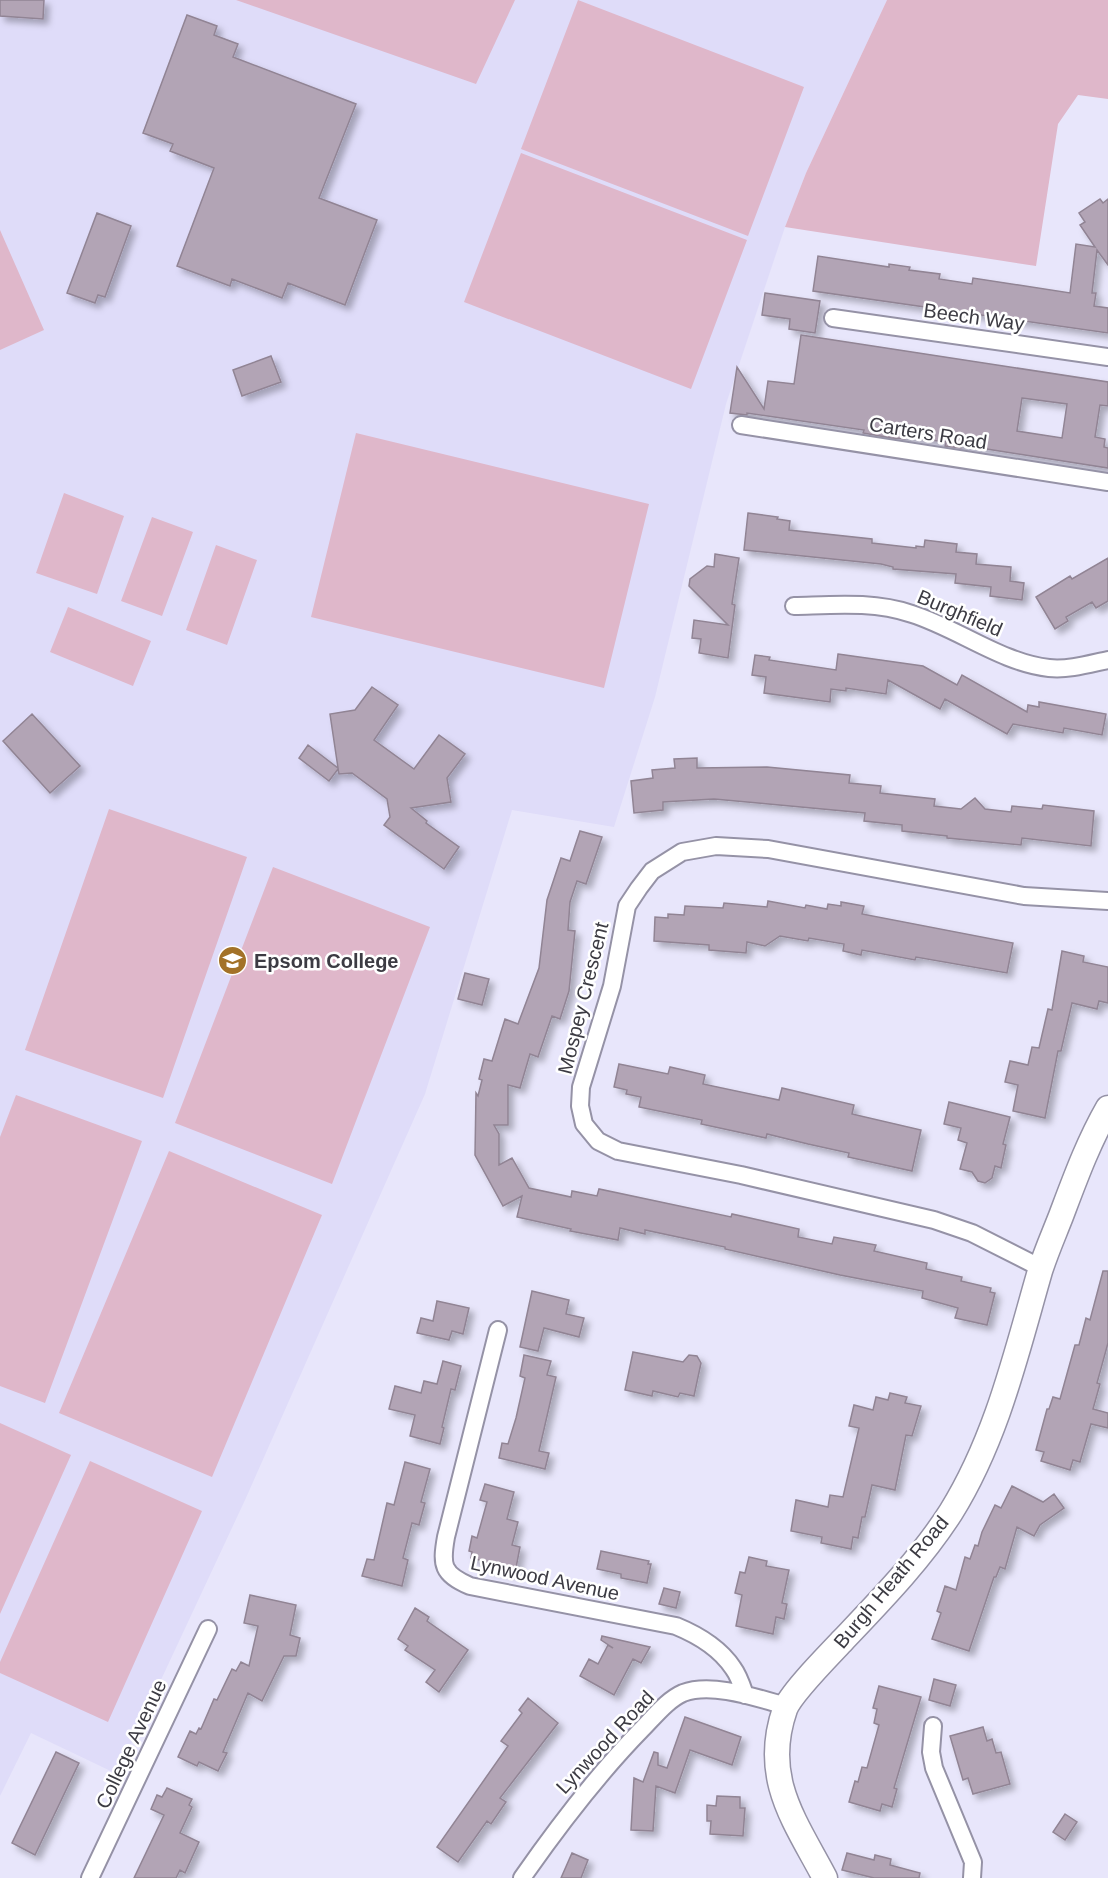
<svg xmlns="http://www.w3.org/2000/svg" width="1108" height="1878" font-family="Arial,sans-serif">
<defs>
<filter id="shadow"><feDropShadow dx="5" dy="5" stdDeviation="3" flood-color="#0004"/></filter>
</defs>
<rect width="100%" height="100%" fill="#e8e6fb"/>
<path fill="#dfdcf9" d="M0 0H887L806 173 785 227 726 404 655 697 614 827 512 810 425 1094 245 1500 117 1774 31 1733 0 1796Z"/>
<path fill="#dfb7ca" d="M236 0H515L476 84Z
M578 0 804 87 748 236 521 149Z
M887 0H1108V99L1078 95 1058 124 1036 266 785 227 806 173Z
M521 153 747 240 691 389 464 302Z
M0 230 44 330 0 350Z
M356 433 649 504 604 688 311 617Z
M64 493 124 516 97 594 36 573Z
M152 517 193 532 162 616 121 601Z
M216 545 257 560 227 645 186 630Z
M68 607 151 641 133 686 50 652Z
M109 809 247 857 163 1098 25 1050Z
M273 867 430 927 332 1184 175 1123Z
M16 1095 142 1141 45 1403 0 1386V1137Z
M169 1151 322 1215 212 1477 59 1413Z
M0 1423 71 1455 0 1614Z
M90 1461 202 1511 108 1722 0 1673V1662Z"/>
<path fill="#b2a4b5" stroke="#918494" stroke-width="1.5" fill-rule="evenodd" filter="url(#shadow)" d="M0 0H44L43 19 0 16Z
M187 15 217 26 214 35 238 44 233 57 356 104 319 198 377 220 345 305 288 283 282 298 232 279 230 286 177 266 214 168 170 151 173 144 143 133Z
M1100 199 1103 203 1108 199V265L1097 250 1092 293H1096L1094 306 1108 308V333L813 291 818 256 889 267V264L910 267 909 270 940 274 939 279 972 284 973 278 1070 293 1076 244 1095 247 1080 225 1085 222 1079 213Z
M97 213 131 226 105 297 98 295 95 303 67 293Z
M765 293 820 301 815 333 789 329 790 319 762 315Z
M801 335 1108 382V406L1100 405 1095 437 1105 439 1104 447 1108 448V468L961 445V448L945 446 946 442 905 437V439L891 438 863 433 864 430 747 413V415L730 413 737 367 764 409 768 381 794 384ZM1022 398 1067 404 1062 438 1017 431Z
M271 356 281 382 242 396 233 370Z
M748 513 778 517 777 519 790 521 789 530 872 539V543L916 548V546L924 547 925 540 957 544 956 552 977 554 976 564 1011 567 1010 581 1024 583 1022 600 990 596 991 587 955 583 956 574 893 569V567L881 564 744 550Z
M715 554 739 558 732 604 735 605 728 658 699 653 701 639 692 638 694 620 728 625 689 586 690 579 707 566 714 567Z
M1108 558V601L1096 608 1092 602 1066 617 1068 621 1055 629 1036 597 1070 576 1072 579Z
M838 654 923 666 957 685 962 675 1027 712 1028 705 1039 707V702L1106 714 1102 735 1064 728 1063 733 1013 724 1007 734 945 699 940 709 888 680 886 694 846 688V691L831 689 830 702 764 693 766 677 752 675 755 655 770 657 769 660 836 670Z
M372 687 398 705 374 740 414 769 439 735 465 754 447 778 451 802 411 808 427 821 426 823 459 847 444 869 384 825 390 817 387 799 352 773 339 774 338 769 329 781 299 758 308 745 338 768 330 714 355 710Z
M32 714 80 766 50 793 3 741Z
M697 758V768L767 767 850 775 849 783 881 786 880 793 935 799 934 806 961 809 975 798 985 809 1011 812 1012 806 1042 809 1043 805 1094 811 1091 846 1022 838 1021 845 947 838V836L902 831V825L864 821 865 813 714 799 663 802V810L634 813 631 781 653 778 652 770 675 768 674 759Z
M580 831 602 837 586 884 577 881 570 902 568 930 575 931 569 991 560 1019 552 1016 538 1057 530 1054 520 1088 508 1085V1125H494L499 1134V1165L512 1158 529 1188 571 1197 572 1191 597 1196 599 1189 731 1217 732 1214 799 1229 798 1237 832 1244 834 1237 876 1245 874 1251 927 1263 926 1269 962 1277 961 1281 991 1288 990 1292 995 1293 987 1325 955 1318 958 1308 922 1298 923 1291 840 1275 725 1249V1247L645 1230V1234L620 1228 618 1240 570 1231 571 1229 517 1217 522 1196 503 1206 475 1155 476 1093 478 1096 482 1080 479 1079 484 1059 492 1061 505 1019 518 1024 539 968 547 900 561 858 570 861Z
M768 901 805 908 806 905 827 909 828 904 841 906V902L864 906 862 914 1013 943 1007 973 916 957 915 960 862 950 861 955 843 951 844 944 809 938 808 941 780 936 765 946 747 942 746 953 709 950V945L654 941 655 917 668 918V914L684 915 685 906 723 908 724 903 767 907Z
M1062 951 1084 956 1083 962 1108 967V1003L1099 1001 1097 1009 1072 1003 1061 1051H1058L1045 1118 1013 1111 1018 1085 1005 1082 1010 1061 1028 1065 1032 1047 1039 1048 1048 1009 1052 1010Z
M465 973 489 979 482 1005 458 999Z
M619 1064 668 1074 670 1067 705 1075 703 1084 779 1100 782 1088 854 1105 852 1114 921 1130 912 1171 848 1157 849 1153 808 1144 767 1134 766 1138 701 1124 702 1120 639 1107 641 1097 626 1094 627 1090 614 1087Z
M949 1102 1010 1117 1003 1144 1006 1145 1001 1168 995 1166 992 1178 985 1183 978 1181 972 1172 960 1169 967 1143 958 1140 961 1128 944 1124Z
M1103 1271H1108V1343L1097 1383 1100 1384 1093 1409 1108 1413V1428L1091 1424 1080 1462 1073 1460 1070 1470 1041 1461 1044 1452 1036 1450 1047 1409H1049L1053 1397 1060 1399 1075 1345H1079L1086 1318 1090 1320Z
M532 1291 569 1300 566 1314 584 1318 579 1337 544 1328 538 1351 520 1347Z
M437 1301 469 1308 463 1334 452 1331 449 1340 417 1333 421 1318 433 1321Z
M633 1352 683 1362 689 1355 697 1356 701 1363 694 1396 680 1393 678 1397 653 1391 652 1396 625 1390Z
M524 1355 551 1361 547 1375 556 1377 539 1451 549 1453 545 1469 499 1458 502 1443 508 1444 516 1418 525 1378 520 1376Z
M443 1361 461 1366 455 1390 451 1389 442 1427 444 1428 440 1444 410 1436 415 1415 389 1409 395 1386 421 1393 424 1381 437 1384Z
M890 1393 907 1397 905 1403 921 1406 912 1436 906 1435 895 1490 872 1485 865 1517H862L858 1538 853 1537 851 1549 821 1543 822 1537 791 1531 796 1500 828 1507 830 1495 843 1497 859 1428 849 1426 854 1405 873 1410 876 1397 888 1400Z
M405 1462 430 1469 421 1502 425 1503 419 1525 412 1523 403 1558 408 1560 402 1586 362 1576 367 1559 374 1560 387 1503 394 1505Z
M485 1484 514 1492 507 1519 518 1522 512 1545 520 1547 515 1573 486 1567 487 1562 471 1558 472 1552 469 1551 472 1536 477 1538 487 1502 480 1500Z
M1012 1486 1043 1502 1054 1494 1064 1508 1040 1525 1034 1536 1017 1527 1005 1569 1000 1567 996 1577H994L969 1651 932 1639 941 1613 937 1611 945 1586 956 1590 965 1557 970 1559 975 1545 978 1546 982 1532 995 1505 1001 1508Z
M601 1551 649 1561 648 1564H651L647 1583 621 1578V1574L597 1569Z
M749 1557 767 1561 766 1566 789 1570 782 1603 787 1604 784 1619 776 1617 773 1634 736 1626 742 1595 735 1593 740 1572 745 1573Z
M664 1588 680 1592 676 1608 659 1604Z
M250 1595 296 1605 290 1635 300 1638 296 1656H284L262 1701 248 1693 223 1752 227 1753 218 1771 199 1762 197 1766 178 1757 190 1731 196 1734 199 1728 201 1729 214 1699 217 1700 232 1669 236 1671 241 1662 249 1666 258 1626 244 1623Z
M415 1608 429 1617 427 1621 468 1650 439 1692 426 1682 435 1670 405 1650 408 1646 398 1639Z
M602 1636 650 1647 641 1663 633 1659 614 1695 580 1676 589 1659 598 1664 608 1645 613 1648 601 1640Z
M934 1679 956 1685 950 1706 929 1700Z
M879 1686 921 1697 894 1788 897 1789 892 1807 882 1804 880 1811 849 1802 855 1781 858 1782 862 1767 867 1768 879 1725 874 1723 877 1709 873 1708Z
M528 1698 558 1723 500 1798 506 1802 491 1824 487 1821 458 1862 437 1847 508 1746 501 1741 522 1713 519 1710Z
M685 1717 741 1737 732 1765 690 1750 675 1793 656 1786 653 1831 631 1830 634 1778 643 1782 654 1752 658 1753V1765L667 1768Z
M983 1727 987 1741 992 1739 996 1753 1001 1752 1010 1784 973 1794 968 1778 963 1780 950 1736Z
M56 1752 79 1763 35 1855 12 1843Z
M167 1788 192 1799 189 1805 192 1807 180 1833 199 1842 185 1873 180 1870 176 1878H134L164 1815 151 1809 157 1795 162 1797Z
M717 1796 740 1797V1808H745L743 1836 710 1834 711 1821H707V1805L716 1806Z
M1065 1814 1077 1822 1065 1840 1053 1832Z
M572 1853 588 1860 581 1878H561Z
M847 1853 874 1860 875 1855 891 1859 890 1865 920 1873 919 1878H874L842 1870Z"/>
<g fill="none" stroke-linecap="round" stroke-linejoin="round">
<defs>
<path id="street" d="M833 318 1108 357
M741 425 1108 482
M794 606C834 605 873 601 912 614 957 628 1002 663 1049 668 1069 670 1089 664 1108 660
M1041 1268 972 1233 934 1220 741 1175 618 1151 598 1141 584 1124 580 1106 581 1087 612 986 627 906 639 888 652 871 682 852 716 846 768 849 1024 896 1108 901
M498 1330 446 1537C441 1565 442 1574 470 1586L676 1626C698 1635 719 1647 733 1668 739 1676 742 1686 745 1695
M933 1726 931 1752 934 1768 973 1862 972 1878
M90 1878 208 1629
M522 1878C559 1825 597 1775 642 1729 654 1717 667 1700 683 1693 712 1682 757 1698 786 1706"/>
<path id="secondary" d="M825 1878C795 1821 761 1778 785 1709 791 1693 830 1654 843 1640 881 1600 921 1559 951 1512 997 1438 1016 1354 1040 1271 1046 1252 1054 1234 1061 1216 1075 1179 1088 1143 1108 1108"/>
</defs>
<use href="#street" stroke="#9592a6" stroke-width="20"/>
<use href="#secondary" stroke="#9592a6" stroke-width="27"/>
<use href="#street" stroke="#fff" stroke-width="16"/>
<use href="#secondary" stroke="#fff" stroke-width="24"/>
</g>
<defs>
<symbol id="school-disc" viewBox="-11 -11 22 22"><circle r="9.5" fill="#a37228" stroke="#fff"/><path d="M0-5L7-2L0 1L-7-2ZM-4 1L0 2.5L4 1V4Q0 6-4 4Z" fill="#fff"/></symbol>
</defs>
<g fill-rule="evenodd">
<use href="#school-disc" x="216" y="944" width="33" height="33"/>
</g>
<g text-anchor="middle" stroke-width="5" stroke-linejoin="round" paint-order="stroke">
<g font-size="20" fill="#3c3b43" stroke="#fff">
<text transform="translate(974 317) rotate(8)" y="7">Beech Way</text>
<text transform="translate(928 433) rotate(9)" y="7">Carters Road</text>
<text transform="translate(960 613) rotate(23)" y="7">Burghfield</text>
<text transform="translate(583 998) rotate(-76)" y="7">Mospey Crescent</text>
<text transform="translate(545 1578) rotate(12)" y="7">Lynwood Avenue</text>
<text transform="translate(891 1582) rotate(-50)" y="7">Burgh Heath Road</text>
<text transform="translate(605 1742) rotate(-47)" y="7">Lynwood Road</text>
<text transform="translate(131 1744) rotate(-65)" y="7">College Avenue</text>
</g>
<g font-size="20" font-weight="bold" fill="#3c3b43" stroke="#fff" text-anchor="start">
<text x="254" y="968">Epsom College</text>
</g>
</g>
</svg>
